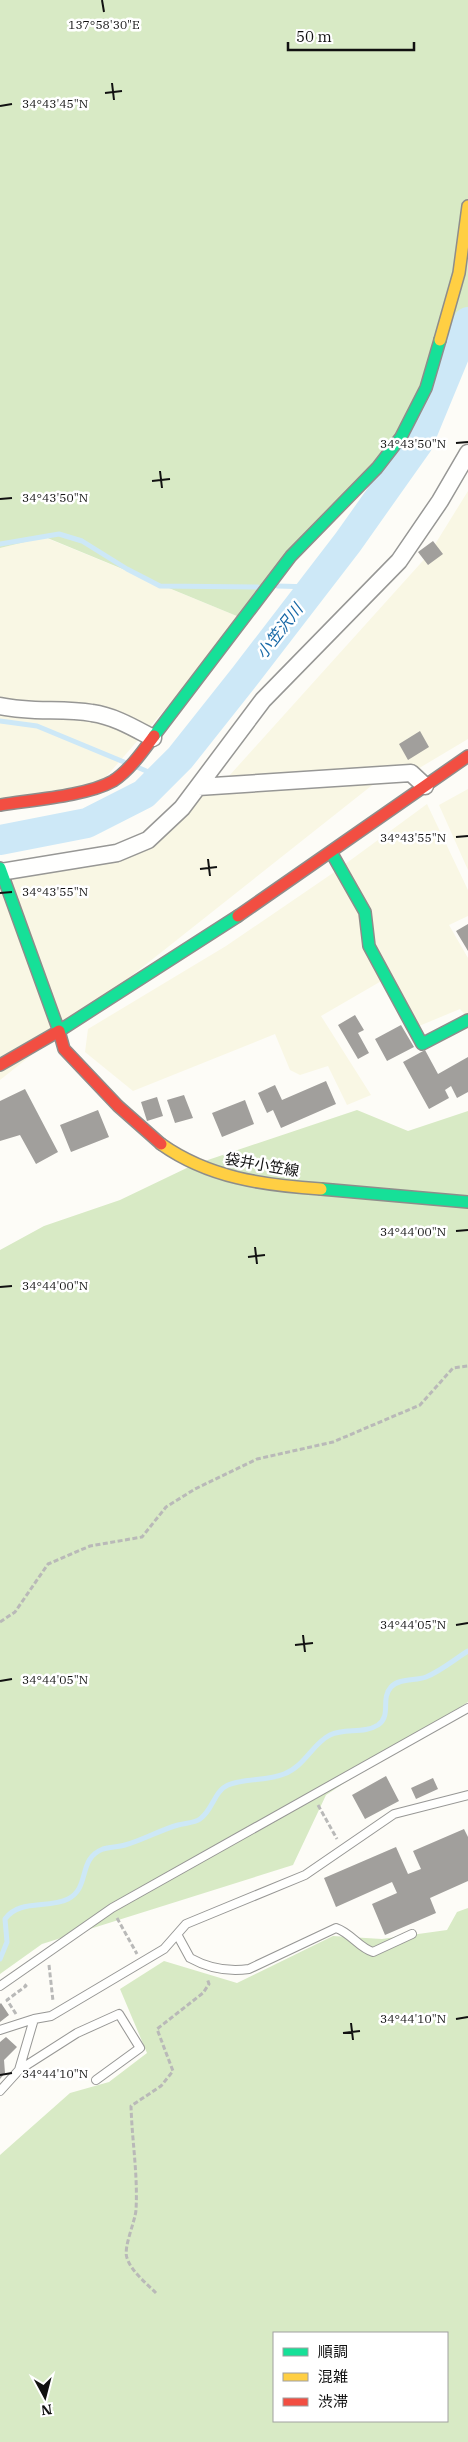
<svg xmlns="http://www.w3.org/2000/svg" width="468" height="2442" font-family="'IBM Plex Serif','Noto Sans JP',serif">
<rect width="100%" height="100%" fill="#fdfcf7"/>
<path fill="#f9f7e4" d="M468 491V739L411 773 385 775 0 1080V875L104 855 155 833 198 787 220 786 429 554Z
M44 537 244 619 98 786 0 804V548Z
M468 789V870L439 805Z
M427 804 468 890V916L449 925 468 958V1015L466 1016 460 1009 419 1026 390 976 321 1016 371 1095 347 1105 328 1066 300 1075 290 1070 275 1034 133 1091 85 1052 88 1029 226 946 333 873Z"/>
<path fill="#d8eac5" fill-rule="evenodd" d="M0 0H468V347L244 619 45 537 0 548Z
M357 1110 408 1131 468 1111V1702L326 1795 293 1865 42 1944 0 1974V1250L44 1226 120 1200 193 1165Z
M468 1908V2442H0V2155L70 2093 109 2082 147 2053 120 1989 164 1961 237 1983 333 1936 382 1939 447 1930 457 1912ZM274 2333H447V2421H274Z"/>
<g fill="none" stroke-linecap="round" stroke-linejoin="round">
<path stroke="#cde8f7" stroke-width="5" d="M0 544 59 534 82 541 127 569 160 586 258 587
M277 586 313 587
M0 721 37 726 124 762
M137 767 160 777
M0 1959 7 1942 5 1919C19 1899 48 1909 68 1899 91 1887 77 1859 103 1849 110 1847 118 1847 125 1845 143 1840 160 1830 178 1825 185 1823 194 1823 200 1819 213 1810 214 1791 228 1785 246 1778 267 1781 284 1774 305 1766 313 1743 330 1735 345 1728 364 1734 378 1725 392 1715 380 1699 391 1687 399 1678 416 1681 426 1677 441 1671 455 1659 468 1651"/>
<path stroke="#cde8f7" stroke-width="30" d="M0 840 87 823 144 794 180 758 245 676 348 542 418 443 468 322"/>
</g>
<path fill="#a19f9c" d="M433 541 443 554 428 565 418 552Z
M420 731 429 747 408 760 399 744Z
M468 924V951L456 931Z
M355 1015 364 1030 358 1033 369 1053 358 1059 338 1025Z
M401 1025 414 1047 387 1061 375 1039Z
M425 1050 438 1074 468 1057V1092L457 1098 451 1086 445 1090 449 1098 429 1109 403 1062Z
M326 1081 336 1104 281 1128 273 1110 267 1113 258 1093 275 1085 282 1100Z
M25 1089 58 1152 36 1164 20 1135 0 1141V1101Z
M184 1095 193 1118 175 1123 167 1100Z
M157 1097 163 1116 147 1121 141 1102Z
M245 1100 254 1124 222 1137 212 1113Z
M98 1110 109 1137 71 1152 60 1125Z
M386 1776 399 1801 365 1819 352 1795Z
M433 1778 438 1789 416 1799 411 1788Z
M464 1829 468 1837V1881L430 1898 436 1913 385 1935 372 1904 397 1893 392 1882 336 1907 324 1878 396 1847 408 1874 421 1869 413 1851Z
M1 2003 9 2015 0 2022V2004Z
M6 2037 17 2047 4 2060 5 2073 0 2079V2042Z"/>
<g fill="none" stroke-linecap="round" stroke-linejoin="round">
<defs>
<path id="lane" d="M178 1936 190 1958C208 1968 228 1972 249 1969L336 1928C351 1933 359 1948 373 1952L412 1934
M0 1986 112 1908 468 1708
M34 2019 19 2070 77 2033 119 2014 140 2048 96 2080
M0 2030 34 2019 51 2016 164 1949 186 1924 305 1875 394 1814 468 1795
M0 2091 19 2070"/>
<path id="street" d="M0 706C31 713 62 708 92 713 114 716 134 728 153 738
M198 787 411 773 425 786
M0 872 117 853 148 840 182 808 263 700 399 561 440 501 468 453"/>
<path id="fast" d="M154 736 291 556 377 468 401 437 426 388 440 340
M331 852 365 912 369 946 422 1044 468 1020
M0 868 59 1031 238 916
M321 1189 468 1202"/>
<path id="slow" d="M440 340 459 273 468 206
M161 1144C209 1178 263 1185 321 1189"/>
<path id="jam" d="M0 805C30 800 87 796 113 781 129 771 143 751 154 736
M238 916 468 756
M0 1065 59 1031 64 1049 118 1106 161 1144"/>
</defs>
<use href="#lane" stroke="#979795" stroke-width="10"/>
<use href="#street" stroke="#979795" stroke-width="19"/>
<use href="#fast" stroke="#8e8d8b" stroke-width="14"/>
<use href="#slow" stroke="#8e8d8b" stroke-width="14"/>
<use href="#jam" stroke="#8e8d8b" stroke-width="14"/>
<path stroke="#b9b9b8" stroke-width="3" stroke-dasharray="5 2.5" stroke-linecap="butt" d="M0 1622 15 1612 48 1564 90 1546 142 1537 166 1507 195 1489 257 1459 333 1442 420 1405 453 1368 468 1366
M318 1805 337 1839
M117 1918 137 1954
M49 1965 53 2001
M16 2014 7 2000 26 1986 23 1983
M156 2293C146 2283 131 2271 127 2258 123 2248 135 2222 136 2210 138 2175 132 2141 131 2106L161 2086 173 2071 157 2029 203 1993 209 1984 207 1978"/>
<use href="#lane" stroke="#fffffe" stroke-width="8"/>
<use href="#street" stroke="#fffffe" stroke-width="16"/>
<use href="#fast" stroke="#16e098" stroke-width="11"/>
<use href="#slow" stroke="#ffcf43" stroke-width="11"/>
<use href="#jam" stroke="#f24e42" stroke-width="11"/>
</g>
<path fill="none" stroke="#111" stroke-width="2" d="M102 0 104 12M112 83 114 100M105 93 122 91M0 106 12 104M456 443 468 442M160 471 162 488M152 481 170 479M0 499 12 498M456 837 468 836M208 859 210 876M200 869 217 867M0 893 12 892M456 1231 468 1230M255 1247 257 1264M248 1257 265 1255M0 1287 12 1286M456 1625 468 1623M303 1635 305 1652M295 1645 313 1643M0 1681 12 1679M456 2019 468 2017M351 2023 353 2040M343 2033 360 2031M0 2075 12 2073"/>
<g text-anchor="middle" stroke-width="5" stroke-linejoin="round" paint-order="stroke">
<g font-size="15" fill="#111" stroke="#fff">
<text transform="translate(262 1165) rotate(10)" y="5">袋井小笠線</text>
</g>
<g font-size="16" font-style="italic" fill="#1768a6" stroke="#fff">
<text transform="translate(279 631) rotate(-52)" y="6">小笠沢川</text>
</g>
</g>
<g font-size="12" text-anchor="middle" fill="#111" stroke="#fff" stroke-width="5" stroke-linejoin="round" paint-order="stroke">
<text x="104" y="29">137°58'30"E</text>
<text x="55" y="108">34°43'45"N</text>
<text x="413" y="448">34°43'50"N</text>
<text x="55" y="502">34°43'50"N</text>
<text x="413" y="842">34°43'55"N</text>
<text x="55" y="896">34°43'55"N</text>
<text x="413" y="1236">34°44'00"N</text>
<text x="55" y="1290">34°44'00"N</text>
<text x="413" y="1629">34°44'05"N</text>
<text x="55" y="1684">34°44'05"N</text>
<text x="413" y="2023">34°44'10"N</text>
<text x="55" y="2078">34°44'10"N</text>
</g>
<rect x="273" y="2332" width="175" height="90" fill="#ffffff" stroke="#a0a0a0"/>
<rect x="283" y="2348" width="25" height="8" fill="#16e098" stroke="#a0a0a0"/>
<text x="318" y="2357" font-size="15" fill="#111111">順調</text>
<rect x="283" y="2373" width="25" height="8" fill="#ffcf43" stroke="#a0a0a0"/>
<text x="318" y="2382" font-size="15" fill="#111111">混雑</text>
<rect x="283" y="2398" width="25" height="8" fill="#f24e42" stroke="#a0a0a0"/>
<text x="318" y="2407" font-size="15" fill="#111111">渋滞</text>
<g transform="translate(45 2397) rotate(173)" stroke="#ffffff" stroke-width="4" paint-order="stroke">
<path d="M0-4L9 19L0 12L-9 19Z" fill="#111111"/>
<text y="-8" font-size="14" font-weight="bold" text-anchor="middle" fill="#111111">N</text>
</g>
<path d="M288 42v8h126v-8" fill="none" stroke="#111111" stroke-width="2.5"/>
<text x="296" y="42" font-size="15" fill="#111111" stroke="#ffffff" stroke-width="4" paint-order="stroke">50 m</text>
</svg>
